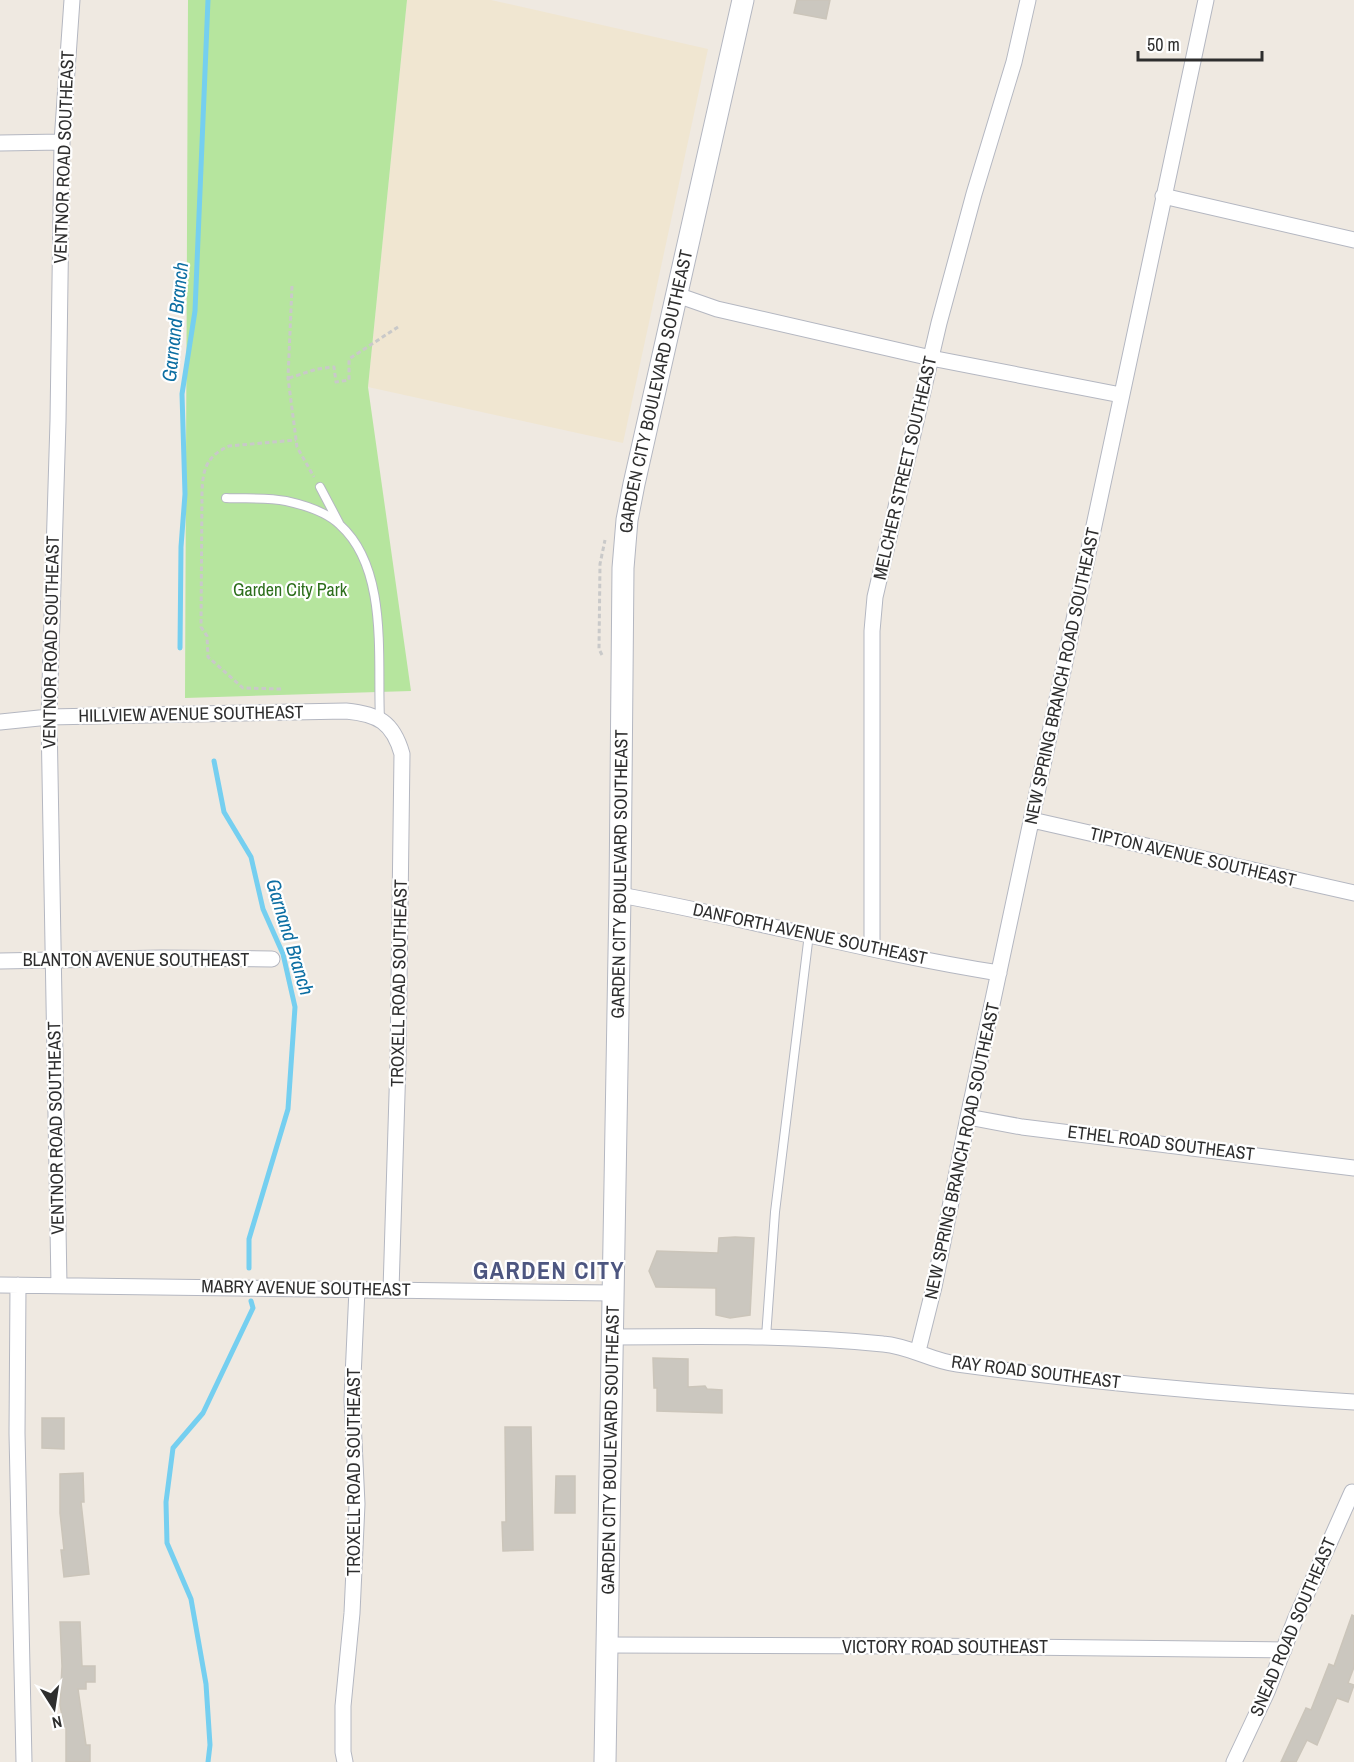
<svg xmlns="http://www.w3.org/2000/svg" width="1354" height="1762" font-family="'Archivo Narrow',sans-serif">
<rect width="100%" height="100%" fill="#efe9e1"/>
<path fill="#f0e6d1" d="M407 0H491L708 49 623 443 368 387Z"/>
<path fill="#b6e59e" d="M188 0H407L368 387 411 691 185 698Z"/>
<g fill="none" stroke-linecap="round" stroke-linejoin="round">
<path stroke="#75cff0" stroke-width="5" d="M180 648 181 547 185 494 182 394 195 311 208 0
M214 761 224 812 251 857 263 909 283 954 295 1007 288 1109 249 1239V1268
M208 1762 210 1745 206 1684 191 1599 167 1543 166 1502 173 1448 203 1413 253 1308 251 1301"/>
</g>
<path fill="#cbc7bf" stroke="#cbc5ba" stroke-width="1.5" d="M797 0H830L826 19 794 13Z
M735 1237 754 1238 750 1315 730 1318 716 1315V1288L656 1287 649 1271 657 1251 718 1253 719 1238Z
M653 1358 688 1359V1387L705 1386 707 1389 722 1390V1413L657 1411V1388H654Z
M42 1418H64V1449L42 1448Z
M505 1427H531L533 1550 503 1551 502 1522H506Z
M83 1473 84 1502H81L89 1574 64 1577 61 1550H64L60 1513V1474Z
M556 1476H575V1513H555Z
M1352 1615 1354 1616V1667L1348 1683 1354 1685 1348 1702 1337 1698 1317 1745 1307 1740 1296 1762H1281L1306 1708 1311 1710 1329 1664 1334 1666Z
M60 1622H80L82 1666H95V1682H86V1689H78L86 1745H90V1762H66V1727H64L60 1705 62 1666Z"/>
<g fill="none" stroke-linecap="round" stroke-linejoin="round">
<defs>
<path id="lane" d="M320 487 339 523
M226 498C245 499 267 497 286 501 304 505 327 512 340 525 389 569 377 660 380 719
M766 1337 775 1212 809 934"/>
<path id="street" d="M0 143 62 142
M1163 196 1354 240
M677 295 717 309 931 358 1121 395
M0 722 49 717 346 711C378 714 393 722 402 754L398 1062 391 1290
M1032 820 1354 893
M620 895C747 918 872 953 999 973
M872 948V631L875 597 939 323 974 194 1014 62 1028 0
M0 961 161 958 272 959
M968 1117 1022 1127 1354 1168
M0 1285 612 1293
M18 1285 17 1433 24 1762
M59 1285 49 717 58 421 62 142 72 0
M611 1337C701 1336 793 1335 883 1344 910 1346 931 1361 957 1364 1089 1382 1221 1394 1354 1402
M918 1351 934 1287 968 1117 1206 0
M606 1645 924 1646 1284 1650
M345 1762 343 1752V1706L352 1613 357 1504 352 1399 357 1289
M1234 1762 1267 1692 1295 1620 1352 1492"/>
<g id="secondary">
<path id="s1" d="M605 1762 620 895 623 568 627 520 634 484 743 0"/>
</g>
</defs>
<use href="#lane" stroke="#b4b7c1" stroke-width="10"/>
<use href="#street" stroke="#b4b7c1" stroke-width="17"/>
<use href="#secondary" stroke="#b4b7c1" stroke-width="23"/>
<path stroke="#c9c9c9" stroke-width="3" stroke-dasharray="4.5 3" stroke-linecap="butt" d="M292 286 288 378 297 447 314 477
M289 378 317 369 334 367 336 382 349 380V359L398 327
M602 655 599 649 600 564 605 540
M281 689 243 688 208 657 207 636 201 627 202 491C203 468 207 456 229 446L296 440"/>
<use href="#lane" stroke="#fff" stroke-width="8"/>
<use href="#street" stroke="#fff" stroke-width="15"/>
<use href="#secondary" stroke="#fff" stroke-width="21"/>
</g>
<g text-anchor="middle" stroke-width="4.5" stroke-linejoin="round" paint-order="stroke">
<g font-size="18" fill="#2e2e2e" stroke="#fff">
<text transform="translate(64 157) rotate(-88)" y="6">VENTNOR ROAD SOUTHEAST</text>
<text dy="6" stroke="none"><textPath href="#s1" startOffset="1374">GARDEN CITY BOULEVARD SOUTHEAST</textPath></text>
<text transform="translate(905 468) rotate(-77)" y="6">MELCHER STREET SOUTHEAST</text>
<text transform="translate(51 642) rotate(-89)" y="6">VENTNOR ROAD SOUTHEAST</text>
<text transform="translate(1062 676) rotate(-78)" y="6">NEW SPRING BRANCH ROAD SOUTHEAST</text>
<text transform="translate(191 714) rotate(-1)" y="6">HILLVIEW AVENUE SOUTHEAST</text>
<text transform="translate(1193 857) rotate(13)" y="6">TIPTON AVENUE SOUTHEAST</text>
<text dy="6" stroke="none"><textPath href="#s1" startOffset="888">GARDEN CITY BOULEVARD SOUTHEAST</textPath></text>
<text transform="translate(810 934) rotate(12)" y="6">DANFORTH AVENUE SOUTHEAST</text>
<text x="136" y="966">BLANTON AVENUE SOUTHEAST</text>
<text transform="translate(399 983) rotate(-89)" y="6">TROXELL ROAD SOUTHEAST</text>
<text transform="translate(56 1128) rotate(-91)" y="6">VENTNOR ROAD SOUTHEAST</text>
<text transform="translate(1161 1143) rotate(7)" y="6">ETHEL ROAD SOUTHEAST</text>
<text transform="translate(962 1151) rotate(-78)" y="6">NEW SPRING BRANCH ROAD SOUTHEAST</text>
<text transform="translate(306 1288) rotate(1)" y="6">MABRY AVENUE SOUTHEAST</text>
<text transform="translate(1036 1372) rotate(7)" y="6">RAY ROAD SOUTHEAST</text>
<text dy="6" stroke="none"><textPath href="#s1" startOffset="312">GARDEN CITY BOULEVARD SOUTHEAST</textPath></text>
<text transform="translate(354 1472) rotate(-90)" y="6">TROXELL ROAD SOUTHEAST</text>
<text transform="translate(1293 1627) rotate(-67)" y="6">SNEAD ROAD SOUTHEAST</text>
<text x="945" y="1653">VICTORY ROAD SOUTHEAST</text>
</g>
<g font-size="18" fill="#2c6e1b" stroke="#fff">
<text x="290" y="596">Garden City Park</text>
</g>
<g font-size="20" font-style="italic" fill="#0d6fa3" stroke="#fff">
<text transform="translate(175 322) rotate(-84)" y="7">Garnand Branch</text>
<text transform="translate(290 937) rotate(73)" y="7">Garnand Branch</text>
</g>
<g font-size="24" font-weight="bold" letter-spacing="1.5" fill="#4d5680" stroke="#fff">
<text x="549" y="1279">GARDEN CITY</text>
</g>
</g>
<g transform="translate(54 1708) rotate(168)" stroke="#ffffff" stroke-width="4.5" paint-order="stroke">
<path d="M0-4.5L10 22L0 15L-10 22Z" fill="#2e2e2e"/>
<text y="-9" font-size="16" font-weight="bold" text-anchor="middle" fill="#2e2e2e">N</text>
</g>
<path d="M1138 51v9h124v-9" fill="none" stroke="#2e2e2e" stroke-width="3"/>
<text x="1147" y="51" font-size="18" fill="#2e2e2e" stroke="#ffffff" stroke-width="4.5" paint-order="stroke">50 m</text>
</svg>
